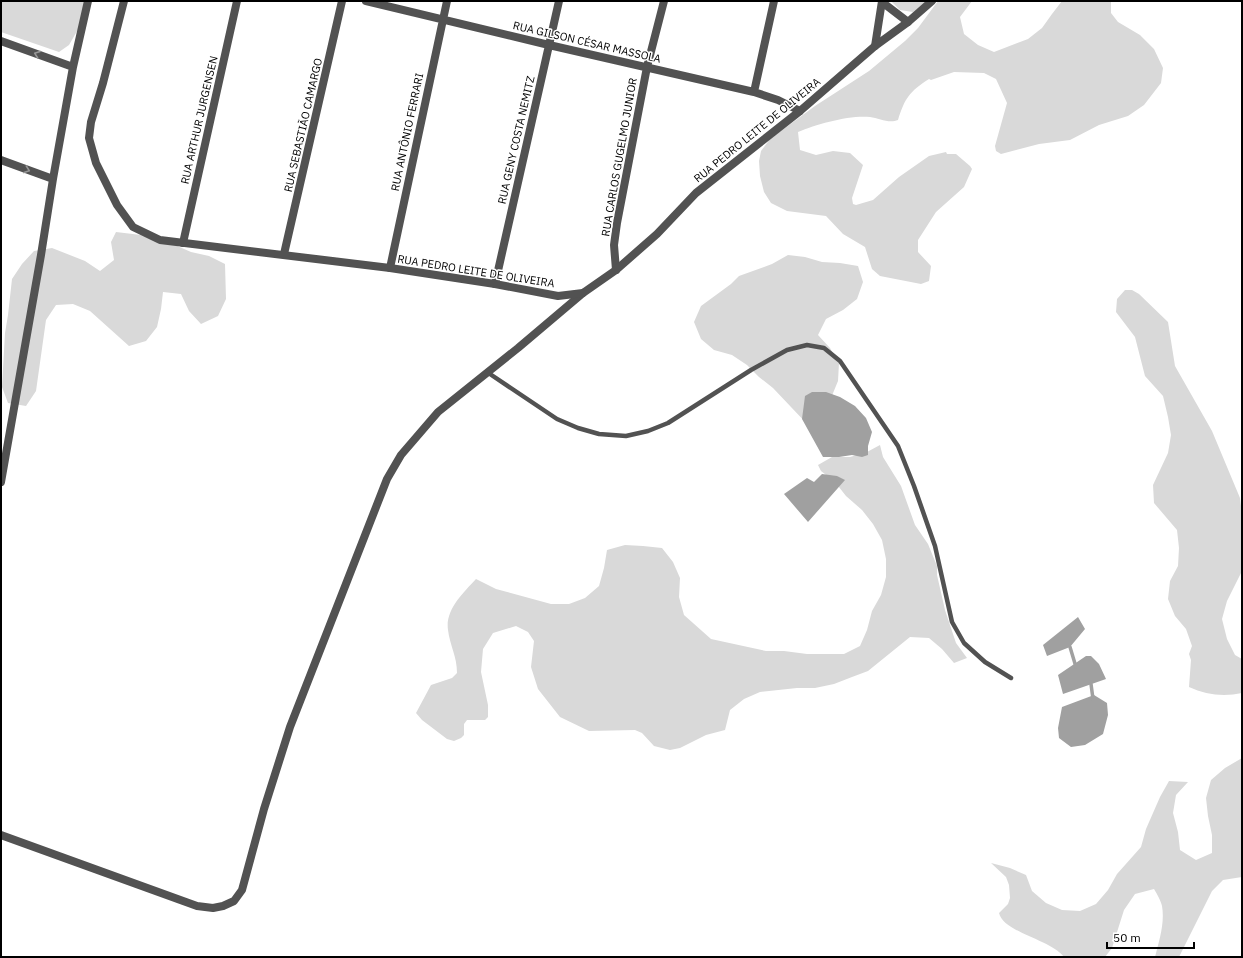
<svg xmlns="http://www.w3.org/2000/svg" width="1243" height="958" font-family="'IBM Plex Sans',sans-serif">
<rect width="100%" height="100%" fill="#fff"/>
<path fill="#d9d9d9" d="M1 1H85L80 26 69 45 59 52 1 32Z
M891 1H927L913 12 900 10Z
M938 1H972L960 17 964 34 978 45 994 52 1028 39 1042 28 1052 14 1062 1H1111V13L1118 22 1140 35 1154 49 1163 68 1161 83 1144 105 1128 116 1099 125 1070 140 1039 144 1001 154 996 151 995 146 1007 103 996 79 984 73 954 72 931 80 929 79C909 92 905 98 898 120 889 124 879 118 870 117 849 115 817 124 798 132L800 150 816 155 833 151 850 153 863 165 852 198 853 204 856 205 873 200 899 177 929 156 946 152 947 154H956L970 166 972 169 964 187 936 212 918 240V252L931 266 929 281 921 284 880 276 872 269 865 247 843 234 826 216 787 211 771 203 764 192 760 176 759 161 761 151 770 139 815 106 869 71 905 41 918 28Z
M116 232 141 235 175 245 191 252 209 256 225 264 226 299 218 316 201 324 189 311 181 294 163 292 161 309 157 327 146 341 129 346 90 311 73 304 56 305 46 320 36 391 26 406 8 403 2 387 5 333 8 315 12 279 22 264 34 251 52 248 85 261 100 271 114 260 111 242Z
M788 255 805 257 822 262 840 263 858 266 863 282 857 299 843 310 826 319 818 335 830 348 839 363 838 381 831 398 809 426 773 388 759 377 747 365 732 355 714 350 701 339 694 322 701 306 731 284 739 276 772 264Z
M1125 290H1132L1139 294 1168 322 1175 366 1212 431 1240 498 1242 514V571L1227 601 1222 619 1227 639 1235 655 1242 659V693C1224 697 1206 695 1189 687L1191 660 1189 654 1192 646 1186 629 1175 616 1168 599 1170 581 1178 566 1179 548 1177 530 1154 503 1153 485 1168 453 1171 435 1168 417 1163 396 1145 376 1135 337 1116 312 1117 299Z
M880 445 883 457 901 486 915 525 928 544 937 566V575L945 610 956 643 967 658 954 663 942 649 929 638 910 637 868 671 852 677 834 684 815 688H797L760 692 744 699 730 710 725 730 706 735 680 748 670 750 654 746 642 733 635 730 589 731 560 717 538 689 531 667 534 641 528 632 516 626 493 633 483 649 481 672 488 705V717L485 720H467L464 724V735L461 738 454 741 447 739 422 720 416 713 431 685 452 678 457 673C457 656 450 646 448 630 445 610 463 593 476 579L496 589 551 604H569L585 598 599 586 604 568 607 550 625 545 643 546 662 548 673 562 680 578 679 597 684 615 711 639 766 651H784L807 654H844L860 646 867 630 872 611 881 595 886 577V559L882 540 873 524 862 510 846 496 835 482 821 471 818 465 832 457H850L867 452Z
M1242 758V877L1223 880 1212 891 1179 957H1155C1159 941 1165 923 1162 906 1161 901 1157 894 1154 889L1135 894 1124 910 1112 948 1105 957H1064C1050 939 1004 933 999 913L1008 904 1010 898 1009 885 1006 877 991 863 1010 868 1026 875 1032 891 1046 903 1062 910 1080 911 1096 904 1108 890 1117 874 1141 847 1146 829 1160 797 1169 781 1188 782 1176 795 1173 813 1178 832 1180 850 1196 860 1212 853V835L1208 816 1206 798 1211 780 1225 768Z"/>
<path fill="#a0a0a0" d="M812 392H826L840 397 855 406 866 418 872 432 868 446V455L862 457 852 455 839 457H823L802 419 805 396Z
M822 474 837 476 845 480 808 522 784 494 807 478 814 482Z
M1078 617 1085 629 1070 647 1047 656 1043 645Z
M1086 656H1091L1099 664 1106 679 1063 694 1058 675Z
M1094 695 1107 703 1108 715 1103 734 1085 745 1071 747 1059 738 1058 728 1062 707Z"/>
<g fill="none" stroke-linecap="round" stroke-linejoin="round">
<path stroke="#a0a0a0" stroke-width="3.5" d="M1070 647 1076 667
M1091 684 1093 699"/>
<path stroke="#525252" stroke-width="4.5" d="M487 372 557 419 578 428 599 434 626 436 648 431 668 423 751 370 787 350 807 345 824 348 840 361 898 446 914 486 935 546 952 622 964 643 985 662 1011 678"/>
<path stroke="#525252" stroke-width="8" d="M366 1 549 45 754 92 778 100 800 111
M882 2 908 22
M1 41 73 67
M875 46 882 1
M754 92 774 1
M1 160 53 179
M183 243 237 1
M390 268 447 1
M616 270 614 245 617 223 647 67 664 1
M495 284 559 1
M1 482 41 255 53 179 73 67 88 1
M1 835 197 906 213 908 223 906 234 901 242 890 264 809 290 727 387 479 401 455 438 412 518 348 583 293"/>
<path stroke="#525252" stroke-width="8" d="M124 1 103 83 91 122 89 138 96 163 117 205 133 227 160 240 390 268 495 284 558 296 583 293 616 270 657 234 696 193 800 111 875 46 908 22 932 1
M284 254 342 1"/>
</g>
<defs><path id="oneway-chevron" d="M-2-3.5L2.5 0L-2 3.5" fill="none" stroke-width="1.6" stroke-linecap="round" stroke-linejoin="round"/></defs>
<g stroke="#979797">
<use href="#oneway-chevron" transform="translate(37 54) rotate(-160)"/>
<use href="#oneway-chevron" transform="translate(27 170) rotate(20)"/>
</g>
<g text-anchor="middle" stroke-width="3" stroke-linejoin="round" paint-order="stroke">
<g font-size="11" fill="#000" stroke="#fff">
<text transform="translate(587 42) rotate(13)" y="4">RUA GILSON CÉSAR MASSOLA</text>
<text transform="translate(199 120) rotate(-77)" y="4">RUA ARTHUR JURGENSEN</text>
<text transform="translate(303 125) rotate(-77)" y="4">RUA SEBASTIÃO CAMARGO</text>
<text transform="translate(757 130) rotate(-39)" y="4">RUA PEDRO LEITE DE OLIVEIRA</text>
<text transform="translate(407 132) rotate(-78)" y="4">RUA ANTÔNIO FERRARI</text>
<text transform="translate(516 140) rotate(-77)" y="4">RUA GENY COSTA NEMITZ</text>
<text transform="translate(619 157) rotate(-80)" y="4">RUA CARLOS GUGELMO JUNIOR</text>
<text transform="translate(476 271) rotate(9)" y="4">RUA PEDRO LEITE DE OLIVEIRA</text>
</g>
</g>
<rect width="1243" height="958" fill="none" stroke="#000000" stroke-width="4"/>
<path d="M1107 942v6h87v-6" fill="none" stroke="#000000" stroke-width="2"/>
<text x="1113" y="942" font-size="12" fill="#000000" stroke="#ffffff" stroke-width="3" paint-order="stroke">50 m</text>
</svg>
